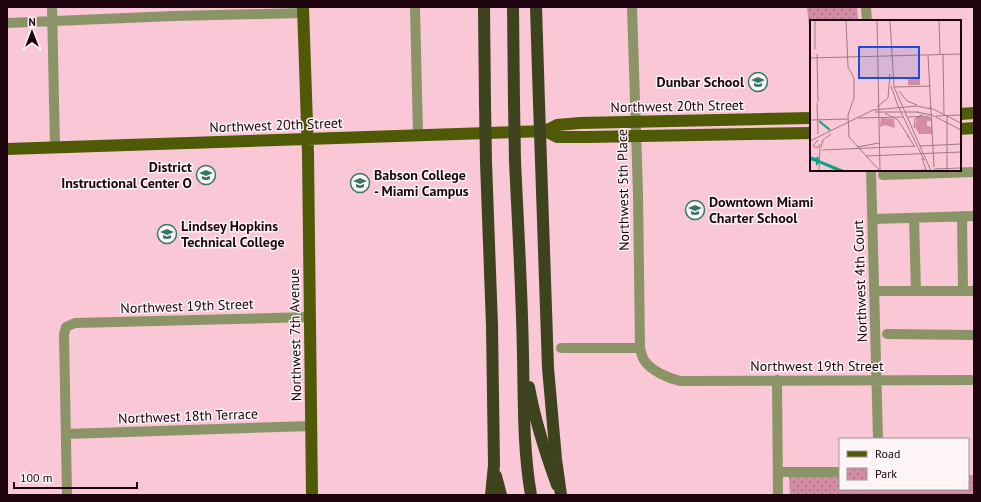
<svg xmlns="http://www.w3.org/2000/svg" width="981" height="502" font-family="'PT Sans',sans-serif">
<defs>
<pattern id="park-dots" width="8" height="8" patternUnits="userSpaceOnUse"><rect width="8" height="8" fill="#d28da5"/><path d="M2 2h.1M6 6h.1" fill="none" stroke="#aa7185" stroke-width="1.8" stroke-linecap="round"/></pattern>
</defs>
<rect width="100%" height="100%" fill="#f9c7d6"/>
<path fill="url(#park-dots)" d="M807 7H857L858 21H811V46Z
M968 475H974V495H790L789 476H840V489H968Z"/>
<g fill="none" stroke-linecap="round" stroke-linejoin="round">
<path stroke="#8b9466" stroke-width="10" d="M52 7 55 147
M415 7 418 135
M632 7 638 193 640 348C641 352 642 357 644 360 651 371 668 378 680 381L974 380
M866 7 867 21
M7 23 174 16 303 13
M871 170 878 439
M883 175 974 172
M962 216 963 290
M914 218 916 291
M873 219 974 216
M875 291H974
M887 334 974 335
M561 348H640
M777 380 778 495
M66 434 311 426
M778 472H840
M67 495 64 334 66 327 75 323 310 317"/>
<path stroke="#4f5a06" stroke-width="12" d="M303 7 308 154 312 495
M960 114 974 113
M960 129 974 128
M545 131 557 125 580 123 811 118
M7 149 545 131 557 137H587L811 133"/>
<path stroke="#3c431d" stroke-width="12" d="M484 7 485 104
M513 7 514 103
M536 7 539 103
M515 161C518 226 522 291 523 356 524 402 523 449 531 495
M486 162 492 326 494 465 491 495
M529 387C535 421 545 452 557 485
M496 476 501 495"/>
<path stroke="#3c431d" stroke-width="12" d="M514 103 515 161
M539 103 548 368 556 459 561 495
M485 104 486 162"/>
</g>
<defs>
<symbol id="school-ring" viewBox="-11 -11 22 22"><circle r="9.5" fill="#fef5f7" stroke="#35786a" stroke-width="1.5"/><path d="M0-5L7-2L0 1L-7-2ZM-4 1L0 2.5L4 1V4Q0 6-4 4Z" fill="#35786a"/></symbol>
<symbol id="university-ring" viewBox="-11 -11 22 22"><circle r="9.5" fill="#fef5f7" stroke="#35786a" stroke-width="1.5"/><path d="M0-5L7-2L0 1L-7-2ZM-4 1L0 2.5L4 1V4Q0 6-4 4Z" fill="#35786a"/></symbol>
</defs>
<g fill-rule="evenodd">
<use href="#school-ring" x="747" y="71" width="22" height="22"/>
<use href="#school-ring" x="195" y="164" width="22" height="22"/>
<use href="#university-ring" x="349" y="172" width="22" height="22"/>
<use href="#school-ring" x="684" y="199" width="22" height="22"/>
<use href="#university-ring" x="156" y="223" width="22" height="22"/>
</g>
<g text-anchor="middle" stroke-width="3" stroke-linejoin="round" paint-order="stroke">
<g font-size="14" font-weight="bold" fill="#1d030d" stroke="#fef5f7" text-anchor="start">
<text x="744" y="87" text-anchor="end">Dunbar School</text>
<text x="192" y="172" text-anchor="end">District<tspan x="192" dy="16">Instructional Center O</tspan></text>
<text x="374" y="180">Babson College<tspan x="374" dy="16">- Miami Campus</tspan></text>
<text x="709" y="207">Downtown Miami<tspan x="709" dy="16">Charter School</tspan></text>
<text x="181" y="231">Lindsey Hopkins<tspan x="181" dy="16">Technical College</tspan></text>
</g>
<g font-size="14" fill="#1d030d" stroke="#fef5f7">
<text transform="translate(677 106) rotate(-1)" y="5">Northwest 20th Street</text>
<text transform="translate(276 125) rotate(-2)" y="5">Northwest 20th Street</text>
<text transform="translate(623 190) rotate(-91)" y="5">Northwest 5th Place</text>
<text transform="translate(860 281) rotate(-92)" y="5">Northwest 4th Court</text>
<text transform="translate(187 306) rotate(-2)" y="5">Northwest 19th Street</text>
<text transform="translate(295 335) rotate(-91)" y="5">Northwest 7th Avenue</text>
<text x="817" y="371">Northwest 19th Street</text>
<text transform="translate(188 416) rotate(-2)" y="5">Northwest 18th Terrace</text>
</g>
</g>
<g transform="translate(810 20)">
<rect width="151" height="151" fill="#f9c7d6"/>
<path d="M98 57H110V65H98ZM107 97H121V101H117V106L122 107V114H109L105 107ZM71 98 84 99 85 108 75 105 70 107Z" fill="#d28da5"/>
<path d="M0 136 6 138 8 136 9 140 36 151H27L9 143 6 146V142L0 140Z" fill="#07a48d"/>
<path fill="none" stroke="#07a48d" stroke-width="2" d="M9 101 20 110"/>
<path fill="none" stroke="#a17986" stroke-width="1" d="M5 0V29M36 0 38 47 44 58V78L38 95 39 117 69 150M67 0 70 151M80 0 84 67 121 151M129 0 130 34M7 34 8 82M133 34 134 95M118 35 124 147M0 38 151 34M81 66 88 86 114 140M84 67 121 66M89 71 97 81 107 85M7 83 8 114M67 87 78 78 80 54M119 87 151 103M65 92H109M107 92 122 95 151 110M75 93 88 100 99 117M126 96 151 95M98 97 119 96M48 98 93 97M0 100 38 99M104 108 105 99 113 94M97 115 105 127M8 120 3 126 7 128 10 124M0 121 63 90 107 86 121 89M110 126 151 124M11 127 13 120 21 114M47 127 69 123M12 130 105 126M56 136 151 132M112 138 116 150M124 149 151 148M137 150V96M9 151 10 126M87 151 117 150"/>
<path fill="#1d4ed8" fill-opacity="0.15" stroke="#1d4ed8" stroke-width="2" d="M49 27H109V58H49Z"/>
<rect width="151" height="151" fill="none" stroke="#1d030d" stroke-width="2"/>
</g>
<rect width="981" height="502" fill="none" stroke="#1d030d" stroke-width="16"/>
<rect x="839" y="438" width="130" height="52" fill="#fef5f7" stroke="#a49499"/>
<rect x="847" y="451" width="20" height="6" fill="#4f5a06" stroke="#a49499"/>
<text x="875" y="458" font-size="12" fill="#1d030d">Road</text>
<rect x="847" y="468" width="20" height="12" fill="url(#park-dots)" stroke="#a49499"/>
<text x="875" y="478" font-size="12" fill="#1d030d">Park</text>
<g transform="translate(32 32)" stroke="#fef5f7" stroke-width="3" paint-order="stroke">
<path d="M0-3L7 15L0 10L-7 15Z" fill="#1d030d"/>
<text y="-6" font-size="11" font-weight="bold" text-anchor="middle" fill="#1d030d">N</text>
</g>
<path d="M14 482v6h123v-6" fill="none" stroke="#1d030d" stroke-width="2"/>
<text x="20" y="482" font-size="12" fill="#1d030d" stroke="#fef5f7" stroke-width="3" paint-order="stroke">100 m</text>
</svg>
